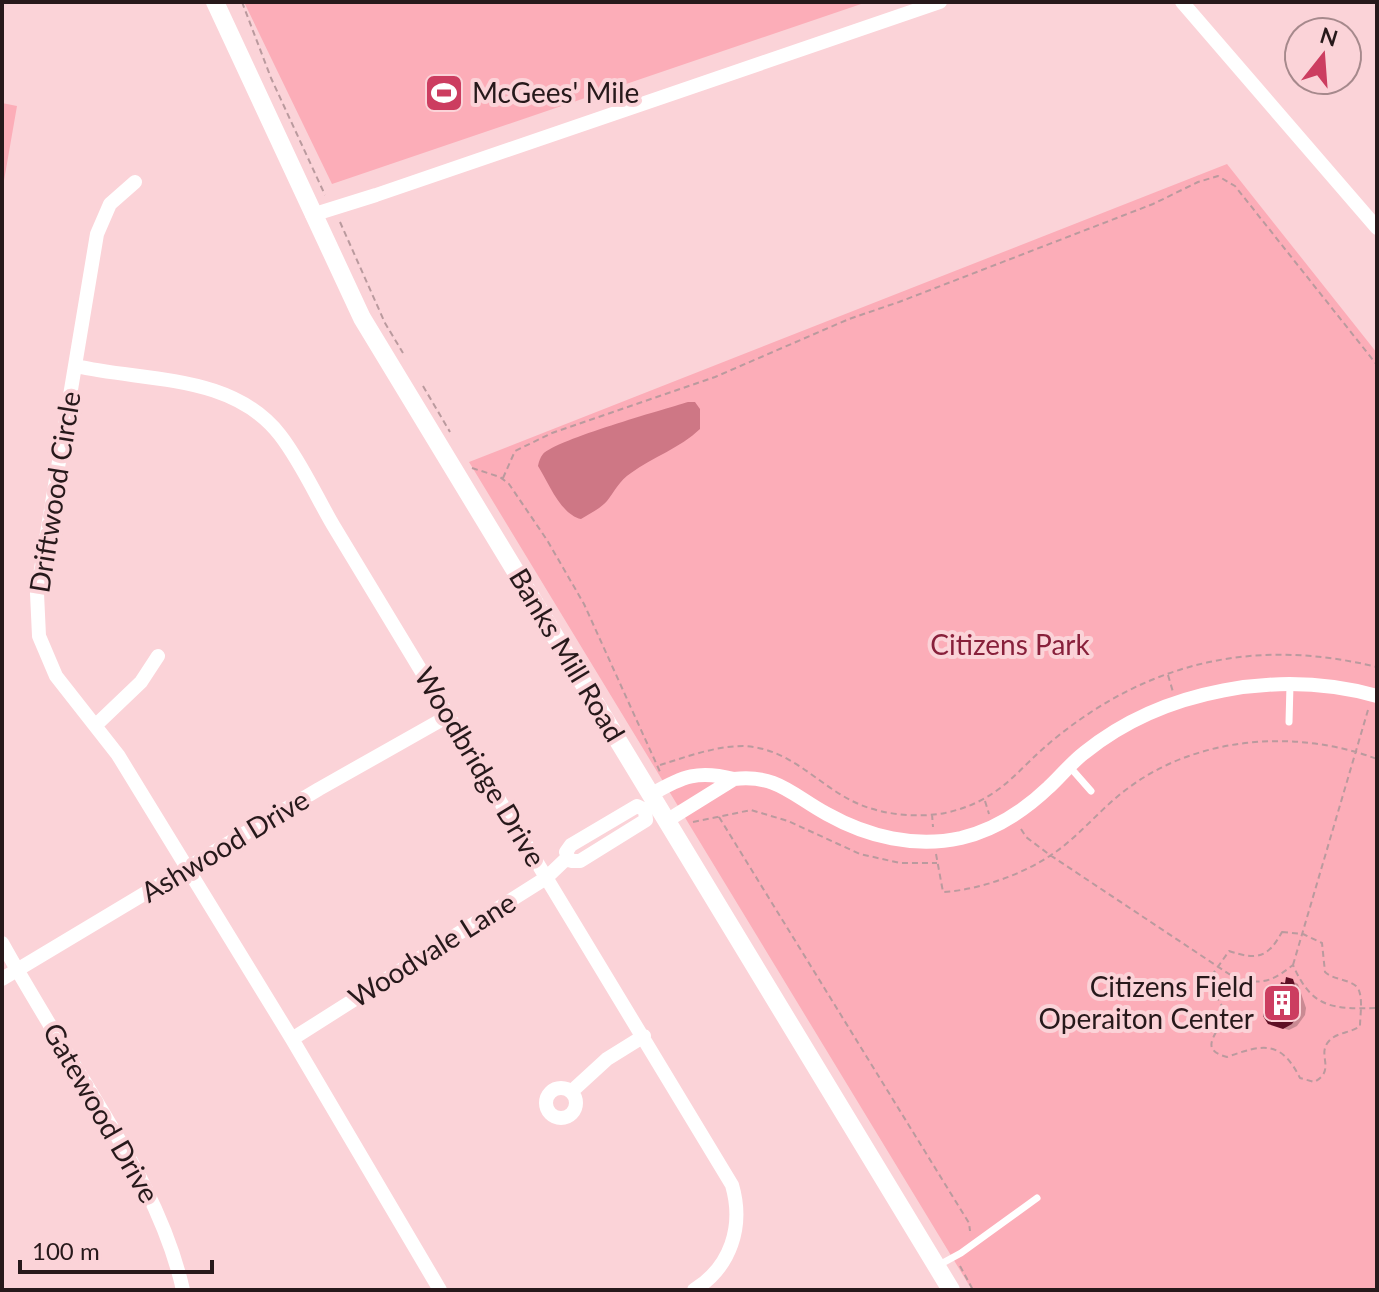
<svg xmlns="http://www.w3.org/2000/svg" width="1379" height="1292" font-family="Lato,sans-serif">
<rect width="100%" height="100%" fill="#fbd3d8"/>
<path fill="#fcadb8" d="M244 2H867L332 184Z
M2 103 17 106 2 192Z
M1227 164 1377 353V1290H972L469 462Z"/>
<path fill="#ce7785" d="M688 402H695L700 409V429C680 448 653 457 631 473 619 481 615 491 607 501 600 509 589 514 581 519 561 515 548 482 538 466 539 461 540 458 543 454 558 439 662 410 688 402Z"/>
<path fill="#0003" d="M1292 981 1298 984 1306 1008 1305 1015 1297 1026 1289 1030 1276 1026 1281 991Z"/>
<path fill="#5d1025" d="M1286 977 1293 979 1301 1004 1300 1012 1292 1024 1283 1029 1268 1024 1263 1016V1002L1268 993 1279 990 1281 982 1285 983Z"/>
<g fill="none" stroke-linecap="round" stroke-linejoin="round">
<path stroke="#ba9a9e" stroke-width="2" stroke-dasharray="6 4" stroke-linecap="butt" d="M242 2 271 78 325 195
M340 222 385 323 403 353
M423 386 450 432
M472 468 500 477 509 484 547 540 584 604 661 774
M503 478 515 451 552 433 715 377 849 319 899 302 1153 204 1198 182 1218 176 1235 186 1377 365
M1168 675 1173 692
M660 765C686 757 715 746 743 746 793 748 819 788 861 805 886 815 918 818 945 813 1003 800 1015 770 1058 736 1153 660 1259 638 1377 667
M985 801 989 814
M932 814 933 827
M719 817 969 1223 970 1231
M693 822 751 810 788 821 860 854 900 863H937
M1021 829 1026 837 1050 855 1229 974C1259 986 1269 984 1293 965 1312 1009 1333 1009 1377 1008
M936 854 943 892C980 890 1027 873 1057 851 1083 832 1104 805 1131 786 1200 736 1298 729 1377 759
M1282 932 1303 934 1322 943 1325 972C1334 980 1348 979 1356 986 1364 993 1360 1016 1360 1026 1351 1033 1337 1032 1329 1041 1316 1055 1337 1070 1314 1082L1300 1078C1281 1040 1263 1044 1227 1057 1195 1049 1222 1031 1223 1015 1225 1004 1213 993 1207 986L1208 981 1229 951C1257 960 1267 959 1282 932Z
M1293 965 1368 710
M960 1266 973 1290"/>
<path stroke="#fff" stroke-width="7" d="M1289 722 1290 685
M1069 766 1091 791
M939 1265 961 1253 1037 1198"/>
<path stroke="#fff" stroke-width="14" d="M1182 2 1377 228
M135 182 110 204 97 234 37 593 39 636 56 676 118 755 292 1039 440 1290
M312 215 376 195 940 2
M76 366C145 382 232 373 280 435 301 462 316 496 333 525L732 1185C744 1226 731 1267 694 1290
M96 725 141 682 158 656
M734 779C777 774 792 795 827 814 868 837 915 848 961 838 994 830 1025 810 1049 787 1061 776 1071 763 1084 753 1163 689 1280 669 1377 696
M652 794C683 776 698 770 734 779L668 820
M568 857 571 861H580L646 820 645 810
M2 943C28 990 56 1035 84 1081 124 1147 166 1214 183 1290
M2 979 319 789 450 715
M292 1039 546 878 568 857 566 852 571 845 637 806 645 810 658 804
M546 1103a15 15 0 1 1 30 0a15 15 0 1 1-30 0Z
M571 1092 607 1059 644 1036"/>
<path stroke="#fff" stroke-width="18" d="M215 2 362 318 951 1290"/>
</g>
<defs>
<symbol id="stadium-square" viewBox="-11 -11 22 22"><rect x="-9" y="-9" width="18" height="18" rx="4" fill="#cc3d60" stroke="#fbd3d8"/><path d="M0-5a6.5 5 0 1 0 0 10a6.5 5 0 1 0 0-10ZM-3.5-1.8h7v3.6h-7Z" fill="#fff"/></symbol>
<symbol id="building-square" viewBox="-11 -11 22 22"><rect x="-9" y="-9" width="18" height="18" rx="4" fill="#cc3d60" stroke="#fbd3d8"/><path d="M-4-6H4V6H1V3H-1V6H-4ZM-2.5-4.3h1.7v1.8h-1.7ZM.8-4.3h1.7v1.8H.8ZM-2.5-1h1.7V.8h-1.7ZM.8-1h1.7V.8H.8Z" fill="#fff"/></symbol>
</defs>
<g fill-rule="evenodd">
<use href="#stadium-square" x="422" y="71" width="44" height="44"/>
<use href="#building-square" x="1260" y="981" width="44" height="44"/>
</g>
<g text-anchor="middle" stroke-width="8" stroke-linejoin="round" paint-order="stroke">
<g font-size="28" fill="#27191b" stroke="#fbd3d8" text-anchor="start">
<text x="472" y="103">McGees' Mile</text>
<text x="1254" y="997" text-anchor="end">Citizens Field<tspan x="1254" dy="32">Operaiton Center</tspan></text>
</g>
<g font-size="28" fill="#27191b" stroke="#fbd3d8">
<text transform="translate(55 492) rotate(-81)" y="10">Driftwood Circle</text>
<text transform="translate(567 655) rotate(59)" y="10">Banks Mill Road</text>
<text transform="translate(480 767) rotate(59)" y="10">Woodbridge Drive</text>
<text transform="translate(225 846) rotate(-31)" y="10">Ashwood Drive</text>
<text transform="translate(432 950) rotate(-32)" y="10">Woodvale Lane</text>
<text transform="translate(101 1113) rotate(60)" y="10">Gatewood Drive</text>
</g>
<g font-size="28" fill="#88203b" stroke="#fbd3d8">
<text x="1010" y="655">Citizens Park</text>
</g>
</g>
<rect width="1379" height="1292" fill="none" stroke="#27191b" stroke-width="8"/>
<g transform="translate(1323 56) rotate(17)"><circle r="38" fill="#fbd3d8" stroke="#a6898c" stroke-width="2"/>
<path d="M0-6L14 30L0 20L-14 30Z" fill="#cc3d60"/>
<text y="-12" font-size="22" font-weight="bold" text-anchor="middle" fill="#27191b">N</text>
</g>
<path d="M20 1260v12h192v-12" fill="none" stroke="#27191b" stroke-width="4"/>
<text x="32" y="1260" font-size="24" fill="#27191b" stroke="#fbd3d8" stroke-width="6" paint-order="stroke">100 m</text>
</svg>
